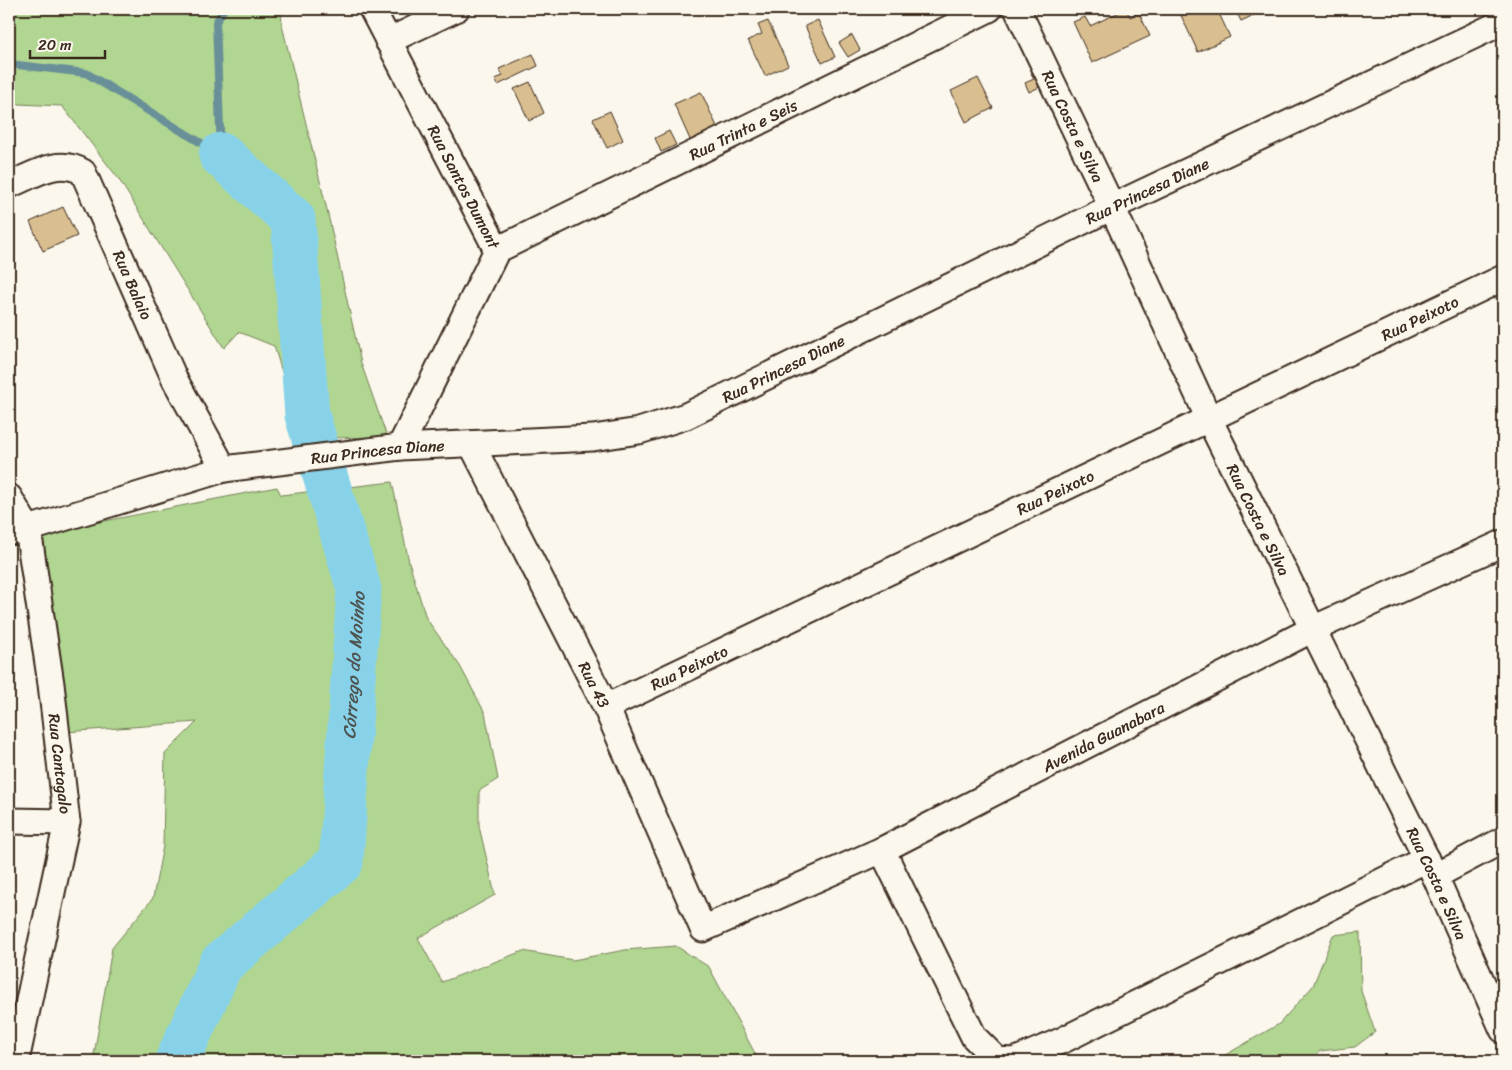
<svg xmlns="http://www.w3.org/2000/svg" width="1512" height="1070" font-family="Sriracha,sans-serif">
<rect width="100%" height="100%" fill="#fbf7ec"/>
<filter id="ink" filterUnits="userSpaceOnUse"><feTurbulence type="fractalNoise" baseFrequency=".02" numOctaves="2"/><feDisplacementMap in="SourceGraphic" scale="10" xChannelSelector="R" yChannelSelector="G"/><feConvolveMatrix kernelMatrix="1 2 1 2 8 2 1 2 1" color-interpolation-filters="sRGB"/></filter>
<g filter="url(#ink)">
<path fill="#b0d691" stroke="#768058" d="M9 9H281L282 25 327 210 361 363 387 437 328 438 292 405 274 346 239 332 224 348 118 178 62 106 18 104 9 107Z
M392 482 409 562 426 618 460 666 485 713 498 779 479 791V826L495 895 418 938 442 982 523 951 573 960 625 950 676 946 709 967 759 1061H93L112 948 153 898 163 846 165 754 197 722 66 732 39 534 277 487 281 495Z
M1360 932 1361 991 1375 1032 1355 1047 1320 1051 1310 1061H1215L1279 1024 1313 986 1333 935Z"/>
<g fill="none" stroke-linecap="round" stroke-linejoin="round">
<path stroke="#698f98" stroke-width="8" d="M9 64 86 73 221 155
M221 155 216 22 224 9"/>
<path stroke="#88d2e9" stroke-width="45" id="s1" d="M177 1061 221 964 341 862 359 589 307 415 293 219 221 155"/>
</g>
<path fill="#d9be8f" stroke="#3b2a1e" d="M1126 9 1130 17 1139 13 1150 36 1092 63 1073 22 1085 17 1090 26Z
M1178 9H1217L1230 37 1198 52Z
M1235 9H1267L1241 21Z
M818 20 835 57 822 63 805 26Z
M768 21 788 65 765 76 748 40 762 34 758 25Z
M852 35 860 50 848 57 839 43Z
M533 54 538 66 498 85 495 79 503 76 499 69Z
M1041 69 1048 83 1029 92 1025 83 1034 79 1031 73Z
M978 78 993 108 966 122 951 91Z
M530 82 544 113 529 121 514 89Z
M701 92 719 131 692 144 674 104Z
M610 111 623 140 607 148 593 119Z
M669 131 676 145 661 152 655 138Z
M63 207 77 236 43 251 30 222Z"/>
<g fill="none" stroke-linecap="round" stroke-linejoin="round">
<defs>
<g id="minor">
<path id="s2" d="M372 9 497 250 400 447"/>
<path id="s3" d="M1017 9 1112 207 1209 419 1435 876 1503 1030"/>
<path d="M388 41 456 9"/>
<path id="s4" d="M9 185C34 175 57 157 83 172L175 380 224 469"/>
<path id="s5" d="M497 250 989 9"/>
<path id="s6" d="M472 445 606 707 703 929 882 850 1313 629 1503 543"/>
<path id="s7" d="M9 497 28 529 51 684 67 822 16 1061"/>
<path id="s8" d="M9 532 28 529 224 469 400 447 593 438 639 431 686 416 1112 207 1503 22"/>
<path id="s9" d="M606 707 1503 278"/>
<path d="M9 821 67 822"/>
<path d="M882 850 974 1037 997 1060 1014 1061 1063 1040 1427 859"/>
<path d="M1435 876 1503 840"/>
</g>
</defs>
<use href="#minor" stroke="#3b2a1e" stroke-width="29"/>
<use href="#minor" stroke="#fbf7ec" stroke-width="25"/>
</g>
</g>
<g text-anchor="middle" stroke-width="5" stroke-linejoin="round" paint-order="stroke">
<g font-size="16" fill="#3b2a1e" stroke="#fbf7ec">
<text dy="6" stroke="none"><textPath href="#s3" startOffset="130">Rua Costa e Silva</textPath></text>
<text dy="6" stroke="none"><textPath href="#s5" startOffset="274">Rua Trinta e Seis</textPath></text>
<text dy="6" stroke="none"><textPath href="#s2" startOffset="200">Rua Santos Dumont</textPath></text>
<text dy="6" stroke="none"><textPath href="#s8" startOffset="1204">Rua Princesa Diane</textPath></text>
<text dy="6" stroke="none"><textPath href="#s4" startOffset="202">Rua Balaio</textPath></text>
<text dy="6" stroke="none"><textPath href="#s9" startOffset="902">Rua Peixoto</textPath></text>
<text dy="6" stroke="none"><textPath href="#s8" startOffset="799">Rua Princesa Diane</textPath></text>
<text dy="6" stroke="none"><textPath href="#s8" startOffset="379">Rua Princesa Diane</textPath></text>
<text dy="6" stroke="none"><textPath href="#s9" startOffset="498">Rua Peixoto</textPath></text>
<text dy="6" stroke="none"><textPath href="#s3" startOffset="565">Rua Costa e Silva</textPath></text>
<text dy="6" stroke="none"><textPath href="#s9" startOffset="92">Rua Peixoto</textPath></text>
<text dy="6" stroke="none"><textPath href="#s6" startOffset="269">Rua 43</textPath></text>
<text dy="6" stroke="none"><textPath href="#s6" startOffset="981">Avenida Guanabara</textPath></text>
<text dy="6" stroke="none"><textPath href="#s7" startOffset="274">Rua Cantagalo</textPath></text>
<text dy="6" stroke="none"><textPath href="#s3" startOffset="970">Rua Costa e Silva</textPath></text>
</g>
<g font-size="18" font-style="italic" fill="#4e5451" stroke="#fbf7ec">
<text dy="6" stroke="none"><textPath href="#s1" startOffset="461">Córrego do Moinho</textPath></text>
</g>
</g>
<rect width="1512" height="1070" fill="none" stroke="#fbf7ec" stroke-width="30"/>
<rect x="15" y="15" width="1482" height="1040" fill="none" stroke="#3b2a1e" stroke-width="2" filter="url(#ink)"/>
<path d="M30 50v8h75v-8" fill="none" stroke="#3b2a1e" stroke-width="2.5"/>
<text x="38" y="50" font-size="15" fill="#3b2a1e" stroke="#fbf7ec" stroke-width="4" paint-order="stroke">20 m</text>
</svg>
